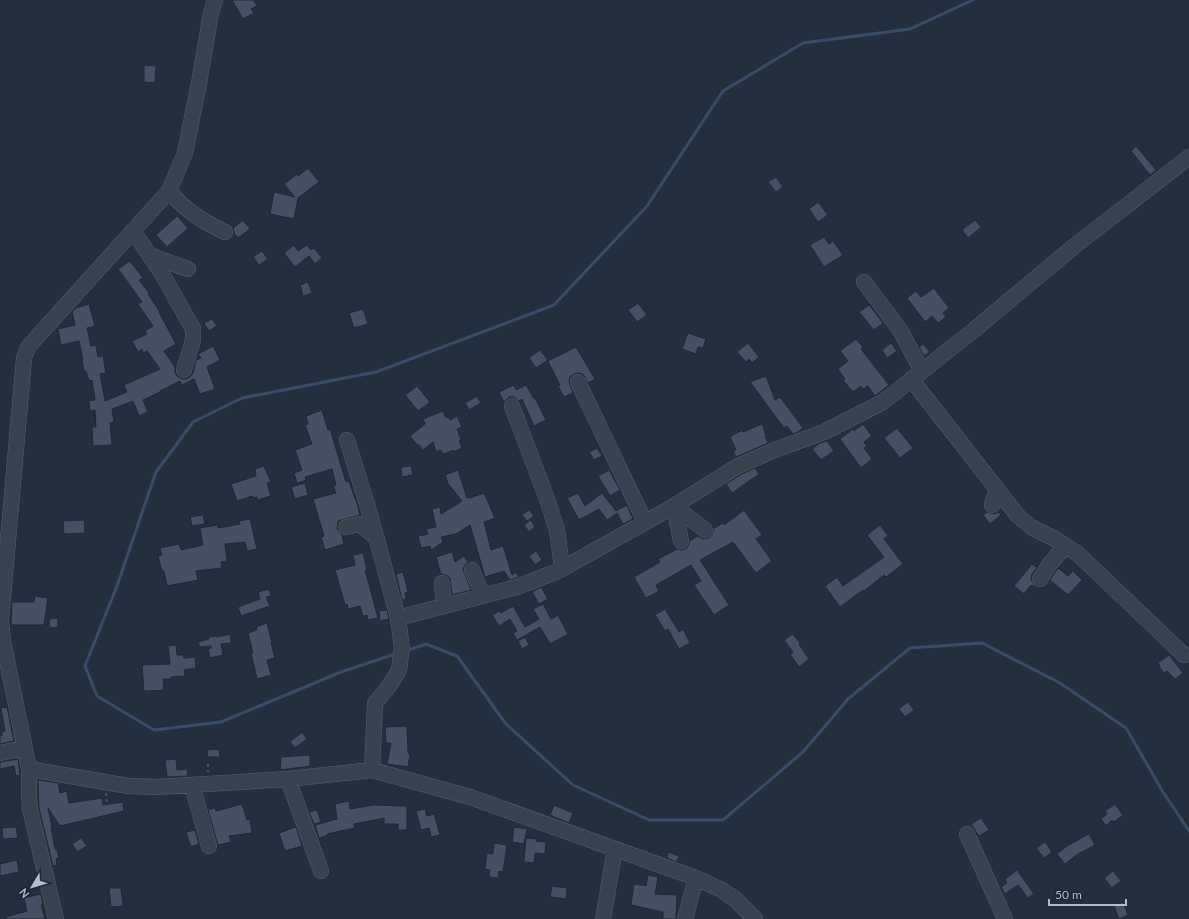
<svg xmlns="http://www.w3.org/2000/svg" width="1189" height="919" font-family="Lato,sans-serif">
<rect width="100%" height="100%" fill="#242f3e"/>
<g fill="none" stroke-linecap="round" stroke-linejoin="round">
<path stroke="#394c67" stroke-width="3" d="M411 649 426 644 457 656 506 724 573 785 649 820H723L803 752 848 699 910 648 982 643 1060 683 1126 728 1163 792 1189 831
M392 655 341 672 221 722 154 730 97 696 85 666 117 586 156 472 193 422 242 398 376 372 554 305 647 206 723 91 803 43 910 29 973 0"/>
</g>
<path fill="#455162" stroke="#1f2835" d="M232 0H254L257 6 251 9 254 13 243 19Z
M144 65 156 66 155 83 144 82Z
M1136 146 1156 170 1150 175 1131 151Z
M308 168 319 182 298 198 294 219 270 214 274 192 295 197 284 184 297 174 298 176Z
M776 177 783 187 776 192 768 182Z
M818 202 828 215 818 222 809 209Z
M177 216 188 228 167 247 156 235Z
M243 220 250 229 238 238 234 233 233 228Z
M975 220 981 227 968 238 962 230Z
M824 237 829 244 833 241 843 255 824 267 810 245Z
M294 245 298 251 307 245 311 250 314 248 322 258 315 264 309 256 295 267 284 253Z
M262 251 268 259 259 265 253 257Z
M130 261 143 278 139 280 149 293 148 294 160 312H159L176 344 164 351 175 367V372L177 376 182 379H186L190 377 193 373 196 360 201 358 198 354 213 346 220 360 207 367 215 389 200 394 194 379 182 385 180 381 160 391V392L143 400 148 412 139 416 133 401 112 409 114 422 110 423 112 445 93 446 92 427H96L95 410 90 411 89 401 95 400 92 380 89 381 86 371H84L82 360H83L79 341 61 345 58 329 75 325 72 312 76 308 89 304 95 326 87 328 91 346 96 345 98 357 103 356 106 373 100 374 105 401 127 392 124 385 160 369 147 351 143 353 142 349 138 352 132 341 147 334 145 331 153 326 138 304 142 302 118 269Z
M308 282 312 293 303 296 300 285Z
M934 288 949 308 943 313 946 317 938 323 932 316 925 322 907 298 916 291 921 297Z
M638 303 647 315 637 322 628 310Z
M869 305 883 323 874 330 859 312Z
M363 309 368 324 354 328 349 313Z
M212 319 217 326 209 331 204 323Z
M688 333 706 339 703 348 698 347 696 354 682 349Z
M856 339 863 347 861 349 889 385 875 396 868 386 863 389 861 386 853 392 843 380 845 379 838 369 848 361 840 351Z
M748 343 759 357 752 363 749 359 746 362 737 352Z
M891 343 897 351 887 358 882 350Z
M923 344 930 352 924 356 919 347Z
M576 347 595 379 588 383 583 374 578 373 574 374 570 377 569 382 573 393 564 397 558 386 560 385 548 361Z
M540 350 548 360 536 368 529 358Z
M766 376 775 400 780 397 803 428 798 432 793 434 787 426 784 428 750 382Z
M514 385 516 390 526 385 534 399 535 398 546 420 534 426 522 399 519 401 514 397H509L504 402 499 392Z
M417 386 430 402 418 411 405 395Z
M477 396 481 403 469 410 465 403Z
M322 410 328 430 330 429 346 482 349 481 355 499H356L360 515 338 521 337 529 342 535 344 544 325 550 321 537 324 536 313 499 336 493 333 486 336 485 332 469 305 477 306 480 297 483 294 473 302 470 295 450 312 444 305 425 308 424 306 416Z
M443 411 446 418 448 417 450 420 457 416 462 427 457 429 461 440 459 441 462 448 454 452V450L443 454 441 450 436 452 433 442 423 450 418 444 417 445 410 436 425 424 423 419Z
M762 424 766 435 765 436 768 443 736 457 733 451 736 450 730 437 742 430 743 432Z
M863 424 872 436 864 442 867 446 864 448 872 459 861 468 840 439 853 429 854 431Z
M897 428 913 448 900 458 884 438Z
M827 441 834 451 821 460 812 449 820 443Z
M597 448 602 456 594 460 589 452Z
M264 466 271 482 267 483 271 496 257 500V497L253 498 252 496 237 501 231 484 256 476 255 469Z
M411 466 413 475 402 477 401 467Z
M755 468 759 474 732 493 726 484 742 474Z
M458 470 467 498 468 497 470 498 484 493 495 518 484 522 491 550 503 546 512 575 516 572 519 577 510 580 504 571 485 577 470 525 456 534 441 537 443 542 431 550 430 546 421 548 418 536 428 534 426 529 436 527 432 509 440 507 441 514 462 501 450 486H449L445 475Z
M609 470 620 490 610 496 598 476Z
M305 483 308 495 295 499 291 487Z
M578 493 585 506 602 493 616 511 627 505 633 519 623 524 617 513 607 520 599 509 579 520 567 498Z
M529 510 534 516 527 521 522 515Z
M744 510 762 535 756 539 772 561 756 573 733 542 700 560 729 605 714 615 694 585 701 581 691 565 656 585 659 591 646 598 634 577 660 562 658 559 677 549 682 550 687 548 690 541 698 536 703 539 709 538 712 535 714 528 723 523 724 525Z
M987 512 994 514 998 512 1001 515 990 524 983 515Z
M203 515 205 524 192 526 190 517Z
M250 519 257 549 247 551 245 542 225 544 227 561 221 562 222 568 196 571 198 580 167 586 164 571H162L158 556 162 555 160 548 179 544 181 550 203 545 200 528 218 525V528L240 524 239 521Z
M84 520 85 533 64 534 63 521Z
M531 520 535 527 529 532 524 525Z
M880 525 888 536 884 539 903 564 886 577 884 575 864 591 863 590 840 607 825 586 837 577 843 586 884 557 867 535Z
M536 551 542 560 535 565 529 556Z
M452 552 455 562 464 556 468 562 465 565 463 569 471 590 452 595 450 578 446 575 441 574 436 557Z
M363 553 367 570H365L378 618 368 620 367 615 363 616 360 606 348 609 347 604 345 605 335 570 355 565 353 555Z
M1044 555 1045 556 1032 574 1031 579 1034 585 1033 587 1031 585 1024 594 1014 586 1032 564 1036 567Z
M1058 568 1068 576 1073 571 1082 580 1068 595 1050 580Z
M403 572 408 592 405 593 406 599 402 600 396 574Z
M541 587 548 599 539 604 532 592Z
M269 589 271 596 266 597 270 606 241 616 238 607 260 599 258 592Z
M35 596 48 598 44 625H11L12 602H34Z
M543 604 551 619 558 615 568 634 550 644 540 627 517 640 513 633 517 631 510 619 499 626 492 615 500 611 501 613 513 606 525 627 539 619 533 609Z
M665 609 679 632 683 629 690 643 679 649 668 629 665 631 655 615Z
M387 610 389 619 380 621 379 611Z
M58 618V627L50 628 49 619Z
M267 623 272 643H271L275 658 267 660 271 675 257 679 251 653H253L248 633 257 630 256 627Z
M230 634 231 643 221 644 223 655 210 658 208 649 211 648V646L200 647 198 642 209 639V637L217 636V637Z
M793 634 800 643 799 644 809 659 799 667 790 654 793 652 784 640Z
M525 637 529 645 522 649 518 641Z
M176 645 177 655H183L184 658 195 657 196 668 184 670 185 676 171 677V679H163L164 690 144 691 142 665 170 664 168 646Z
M1169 655 1183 673 1175 679 1167 671 1164 673 1159 666 1160 665 1158 663Z
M908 702 914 710 905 717 899 709Z
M7 707 14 741 0 744V736L2 735V732L5 731 1 708Z
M407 726 408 753 410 754 408 767 387 764 391 743H386L385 727Z
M302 732 307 739 295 748 290 742Z
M219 749 220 757H208L207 750Z
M310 755V766L280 770 281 757Z
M18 759 20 775 16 776 14 766 0 769V762Z
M176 759 177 770 187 769 188 776 167 777 165 760Z
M38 780 58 783 60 793 67 791 69 803 102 798 103 805 123 802 124 811 60 826 48 808 52 827H51L55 849H57L59 858 56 859 57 865 53 866 39 808Z
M349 801 350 809 373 805 407 806V830H398V824H384V818L354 824 355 828 327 834 328 835 319 838 315 825 337 819 335 804Z
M242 804 247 820 250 819 252 833 229 836 231 842 218 845 208 810 215 808 216 811Z
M1115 804 1123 815 1114 822 1112 820 1106 826 1101 819 1107 814 1105 811Z
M554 805 573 813 569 823 550 815Z
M425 809 427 816 434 814 440 835 431 837 429 828 421 830 416 811Z
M317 810 321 822 314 824 309 812Z
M981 818 989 830 979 836 971 824Z
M16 827 18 838 3 839 2 828Z
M296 827 302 846 285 851 279 833Z
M514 827 527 829 524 844 512 842Z
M195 830 199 844 191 847 186 832Z
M1089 834 1095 845 1078 854 1065 864 1057 854 1067 846Z
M81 838 87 846 77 852 72 844Z
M526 838 537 839 536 841 546 842 545 854 535 853 534 863 524 862Z
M1045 842 1052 852 1044 858 1036 848Z
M494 843 507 845 503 872 499 871 498 878 489 877 490 870 485 869 487 853 493 854Z
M668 852 679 856 677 862 667 858Z
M17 860 19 872 0 876V864Z
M1017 870 1034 894 1028 898 1018 885 1005 894 1001 887 1007 883 1005 879Z
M1113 871 1121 881 1112 888 1104 878Z
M648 875 658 877 655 894 677 895 676 919H663V912L631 905 634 884 646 886Z
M552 886 567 888 566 899 550 897Z
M109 888H121L123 906 111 907Z
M41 894 43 905H41L45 919H6V917L27 911 24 898Z
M1123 902 1128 915 1119 919 1114 906Z"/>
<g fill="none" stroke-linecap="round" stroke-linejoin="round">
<defs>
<path id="minor" d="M169 191C186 211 202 221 225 232
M133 231 161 272 193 329V340L184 370
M149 255 188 269
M864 282 900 330 922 371
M911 379 1018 516 1031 527 1055 539 1078 554 1184 655
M578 382 645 522
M512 406 547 499 557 530 562 568
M347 440 370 514 398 618
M992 505 997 489
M346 527 360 524 377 538
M681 541 674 506 705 530
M472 570 483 596
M1040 579 1049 565 1065 546
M442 583 444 606
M0 753 25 748
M29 769 3 641 1 620 24 358 28 347 169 191 185 153 199 83 211 13 215 0
M372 770 470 797 696 878 720 889 735 899 755 919
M288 779 321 871
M192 785 209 846
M967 834 1005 919
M56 919 30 809 29 795V769L128 786 157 787 288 779 372 770 375 703 390 685 399 670 402 648 398 618 517 587 558 571 669 509 738 466 772 451 824 432 883 402 974 330 1072 248 1189 157
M603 919 615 849
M685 919 696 878"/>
</defs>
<use href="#minor" stroke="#565f6c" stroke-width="16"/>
<path stroke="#44595c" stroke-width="2" stroke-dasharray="3 3" stroke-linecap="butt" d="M208 764V772
M106 793 108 814"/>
<use href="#minor" stroke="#38414e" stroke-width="15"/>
</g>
<g transform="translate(32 887) rotate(232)" stroke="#1d2633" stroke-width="3" paint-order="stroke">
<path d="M0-3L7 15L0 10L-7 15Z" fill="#b4bcc9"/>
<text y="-6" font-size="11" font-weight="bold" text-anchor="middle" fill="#b4bcc9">N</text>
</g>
<path d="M1049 899v6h77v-6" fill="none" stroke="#b4bcc9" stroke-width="2"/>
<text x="1055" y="899" font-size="12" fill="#b4bcc9" stroke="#1d2633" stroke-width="3" paint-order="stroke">50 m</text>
</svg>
